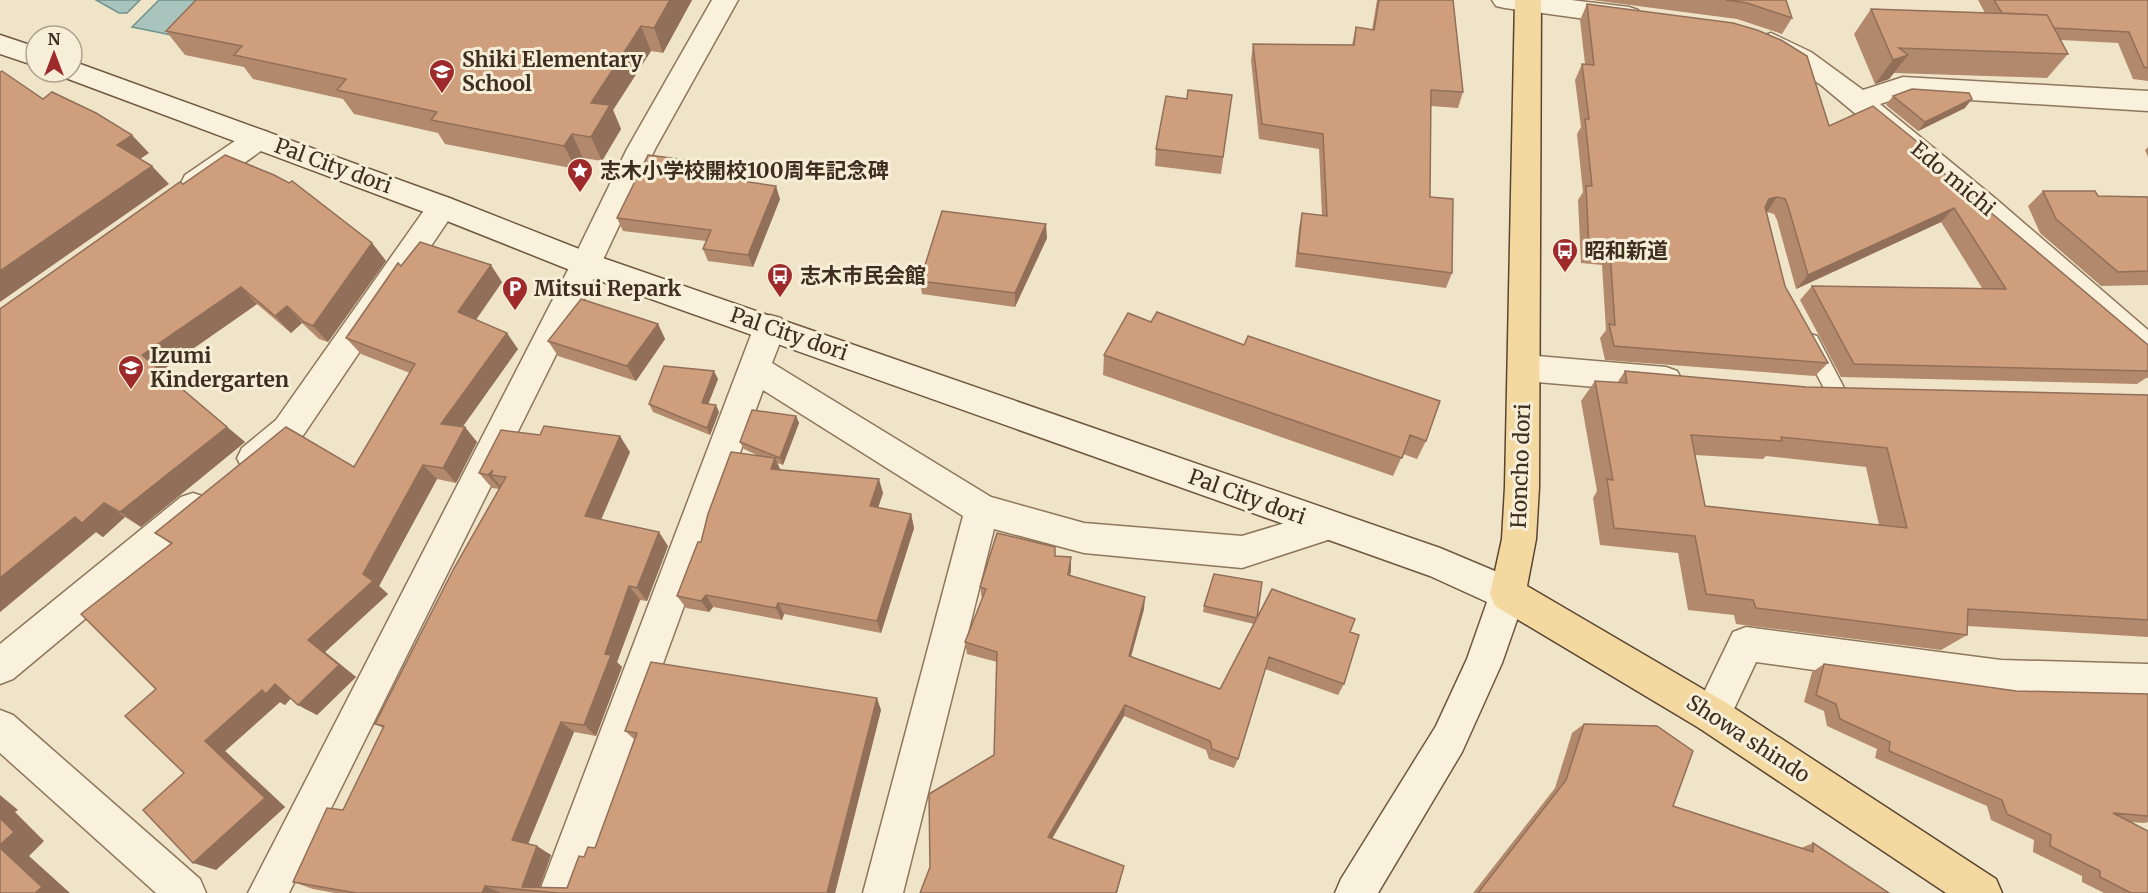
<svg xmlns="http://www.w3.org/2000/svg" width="2148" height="893" font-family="Merriweather,'Noto Sans JP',serif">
<rect width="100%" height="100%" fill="#f0e4c8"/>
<path fill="#a9c4bc" stroke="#6f938a" stroke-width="1.5" d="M96 0H140L127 13H119Z
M159 0H217L181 37 132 27Z"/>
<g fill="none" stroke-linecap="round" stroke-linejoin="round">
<defs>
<path id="lane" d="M1810 334 1817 336 1843 386 1846 392 1843 398 1836 401 1829 398 1800 342 1803 336Z"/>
<path id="street" d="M712 0H738L655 149 601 264 289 893H248L571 264 627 149Z
M1492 0H1571L1629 7 1638 10 1642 16 1638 22 1629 25 1505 8 1496 6Z
M1771 33 1811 52 1863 90 1903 77 2148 91V111L1905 96 1880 104 1996 199 2148 330V362L2137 358 1942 186 1821 85 1792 65 1762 48 1758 42 1762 36Z
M258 129 268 132 272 139 268 146 205 191 195 194 185 191 181 183 185 175 248 132Z
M442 196 452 199 456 207 452 215 300 440C282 455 266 477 242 468L237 458 242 448 276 420 432 199Z
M770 315 781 318 786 327 772 363 991 497 1084 523 1242 536 1328 510 1340 514 1345 525 1340 536 1242 568 1084 553 994 529 903 893H863L963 516 763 390 579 893H539L754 327 759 318Z
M1525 355 1666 367 1677 371 1682 380 1677 389 1666 393 1525 381 1514 377 1509 368 1514 359Z
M193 493 205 497 210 508 205 519 13 679 0 684V644L181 497Z
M1746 627 2001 660 2148 664V700L2001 696 1756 662 1725 728 1712 733 1699 728 1693 715 1733 632Z
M0 710 13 715 200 879 206 893H156L0 753Z"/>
<path id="secondary" d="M0 35 36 47V66L0 54Z
M72 61 452 199 597 256 1440 548 1521 582 1526 594 1502 663 1462 752 1378 893H1335L1341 879 1436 726 1467 659 1487 602 1430 576 575 272 432 215 63 77 60 72H72Z"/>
<path id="primary" d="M1515 0H1541L1539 487 1536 539 1527 586 1725 702 1996 879 2002 893H1946L1699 728 1495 606 1490 594 1502 539 1505 487Z"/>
</defs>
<use href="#lane" stroke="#8d765c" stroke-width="3"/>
<use href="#street" stroke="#8d765c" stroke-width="3"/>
<use href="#secondary" stroke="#6f573f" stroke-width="3"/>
<use href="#primary" stroke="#5b4430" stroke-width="3"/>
<use href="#lane" fill="#faf1dc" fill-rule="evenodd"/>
<use href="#street" fill="#faf1dc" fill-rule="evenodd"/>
<use href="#secondary" fill="#faf1dc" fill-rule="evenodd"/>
<use href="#primary" fill="#f3d9a0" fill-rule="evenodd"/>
</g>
<path fill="#b2896c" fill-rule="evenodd" d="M196 0H692L663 53 651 51 613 110 621 129 602 161 583 158 576 169 445 144 438 133 354 114 343 99 253 79 244 67 185 55 166 31Z
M1377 0H1453L1463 92 1458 108 1431 106 1430 197 1452 273 1446 288 1295 267 1299 228 1302 213 1322 216 1319 149 1259 139 1251 60 1253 44 1352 45 1356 27 1372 30Z
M1592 0H1786L1792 18 1782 34 1737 19Z
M1978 0H2148V81L2133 79 2118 43 2061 40 2068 54 2047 78 1894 73 1889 79 1875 84 1854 34 1871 9 1985 13Z
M1587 4 1829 126 1920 144 1915 149 2148 345V378H2146L2137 384 1841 377 1800 300 1812 286 1982 288 1941 222 1796 289 1777 220 1774 214 1767 212 1785 286 1828 363 1815 376 1605 360 1600 338 1606 330 1602 265 1581 263 1578 200 1583 192 1577 134 1581 127 1575 80 1582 64H1585L1580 20Z
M1232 95 1221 174 1155 166 1156 149 1187 99Z
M1893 96 1965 108 1918 131 1886 105Z
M2148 147V157L2145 150Z
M719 164 723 177V179L780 199 753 267 708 261 703 249 706 241 623 231 617 218Z
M183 184 372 243 386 261 328 342 319 339 302 323 291 333 257 304 161 371 245 442 141 527 125 517 103 537 96 532 0 612V309Z
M2043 191 2098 196 2148 197V285L2101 286 2040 233 2028 206Z
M1047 238 1015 307 922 294 920 281Z
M401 266 502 282 476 320 518 349 463 426 477 442 456 483 437 479 379 586 388 594 325 652 356 677 317 715 298 705 291 698 285 705 280 702 225 751 285 807 216 870 156 689 171 544 155 533 354 467 410 373 361 354 346 338Z
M1128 313 1426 441 1417 459 1403 454 1393 476 1103 375 1104 355Z
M658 324 665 339 636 381 558 356 548 341Z
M1625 371 1806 387 2148 395V637L1967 626V635L1941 650 1736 624 1734 615 1688 610 1678 553 1600 545 1593 498 1597 491 1581 401 1595 381 1617 383ZM1695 455 1763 459 1766 456 1866 467 1879 525 1705 506Z
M718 379 708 404 719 412 710 435 653 412 649 404Z
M796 416 799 423 783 465 777 463 780 470 883 493 878 508 911 514 914 528 881 633 784 614 782 620 713 607 709 612 686 608 677 596 701 542 759 456 744 449 740 442Z
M630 452 601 520 668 546 647 601 640 600 617 662 622 667 596 736 574 732 528 844 551 855 540 887 567 888 584 857 595 848 635 740 625 731 881 710 835 893H335L313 889 293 882 343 810 383 728 375 724 499 489 492 488 479 473Z
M1056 556 1071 557V570L1070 575 1144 609 1131 657 1220 689 1254 624 1203 612 1204 606 1262 582 1256 619 1350 632 1344 684 1338 695 1265 669 1238 759 1234 768 1209 759 1206 750 1124 716 1052 839 1123 873 920 893 994 755 997 662 967 654 965 642 982 599 980 587Z
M1824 664 2016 691 2148 694V822L2145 823 2130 822 2148 893H2104L2082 882V876L2033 852 2034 840 1991 820 1987 806 1875 758 1877 749 1827 726 1824 711 1804 702 1812 672Z
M1584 724 1673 806 1801 848 1813 843 1889 893H1473L1555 788 1572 733Z"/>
<path fill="#916f58" d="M670 0H692L663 53 654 28Z
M641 26 651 51 613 110 621 129 602 161 591 137V103Z
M1908 55 1889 79 1875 84 1893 60Z
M1972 99 1965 108 1918 131 1925 122Z
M572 134 583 158 576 169 564 146Z
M132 135 149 153 134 163 117 145Z
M719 164 723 177 718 190 713 177Z
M152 166 169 184 0 302V271Z
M776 186 780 199 753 267 748 255Z
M1777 197 1767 212 1758 214 1769 199Z
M1954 208 1941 222 1796 289 1808 275Z
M1046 224 1047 238 1015 307V293Z
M372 243 386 261 328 342 313 326Z
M491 265 502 282 470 328 458 312Z
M241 287 257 304 161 371 142 355Z
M287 306 302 323 291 333 275 316Z
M658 324 665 339 636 381 627 366Z
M507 333 518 349 454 439 441 424Z
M714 371 718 379 706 410 702 403Z
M716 405 719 412 710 435 707 428Z
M796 416 799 423 783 465 780 458Z
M227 427 245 442 141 527 120 512Z
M465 427 477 442 456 483 443 468Z
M620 436 630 452 596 531 585 516Z
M775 458 781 471 771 469Z
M423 465 437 479 379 586 388 594 325 652 356 677 317 715 298 705 308 640 363 574Z
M493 470 491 475 503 489 501 490 488 475Z
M879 479 883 493 874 519 870 506Z
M104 503 125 517 103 537 96 532 0 612V578L75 517Z
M911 514 914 528 881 633 877 621Z
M659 532 668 546 647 601 637 588Z
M1071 557V570L1068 588V575Z
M629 586 640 600 617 662 622 667 596 736 584 725 605 654Z
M706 595 713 607 709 612 701 601Z
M1145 597 1144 609 1128 667 1129 656Z
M778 603 784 614 782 620 776 608Z
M275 684 294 695 285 705 280 702 225 751 285 807 216 870 193 863 205 741 262 690Z
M877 698 881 710 835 893H827Z
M1125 705 1124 716 1048 845V837Z
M561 722 574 732 526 849 512 840Z
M0 795 18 810 15 812 44 841 29 856 70 893H35L0 848Z
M537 846 551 855 538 891 522 887Z
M1124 866 1117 893H1116Z
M485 886 501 893H482Z"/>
<path fill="#cf9f7d" stroke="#916f58" stroke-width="1.5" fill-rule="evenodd" d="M196 0H670L654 28 641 26 591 103 610 105 591 137 572 134 564 146 431 120 437 112 337 90 346 79 234 55 242 46 166 31Z
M1379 0H1453L1463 92 1431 90 1430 197 1453 199 1452 273 1298 253 1302 213 1327 216 1323 134 1262 124 1253 44 1354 45 1356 27 1374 30Z
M1726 0H1786L1792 18 1747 3Z
M1994 0H2148V68L2144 67 2129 32 2054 28 2047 15 2002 13Z
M1587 4 1733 23 1757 30 1781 40 1807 56 1829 126 1873 106 1920 144 1913 147 2148 345V371L1854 364 1812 286 2006 289 1954 208 1808 275 1788 206 1785 199 1777 197 1769 199 1765 207 1785 286 1828 363 1614 346 1609 324 1615 325 1610 251 1589 248 1586 186H1592L1585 119H1589L1582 64 1594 65Z
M1871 9 2047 15 2068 54 1899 48 1908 55 1893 60Z
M2 71 43 99 52 92 96 113 132 135 117 145 152 166 0 271V72Z
M1912 89 1969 93 1972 99 1925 122 1893 96Z
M1188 90 1232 95 1223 157 1156 149 1166 96 1187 99Z
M225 155 274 175 289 183 292 181 372 243 313 326 304 322 287 306 275 316 241 287 142 355 227 427 120 512 104 503 82 523 75 517 0 578V309L180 182 183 184Z
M648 155 719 164 713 177 776 186 748 255 703 249 711 230 617 218Z
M2043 191H2095L2098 196 2148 197V271L2118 272 2056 219Z
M942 211 1046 224 1015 293 920 281Z
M420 242 491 265 458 312 507 333 441 424 465 427 443 468 423 465 363 574 373 581 308 640 339 665 298 705 275 684 266 694 262 690 205 741 265 798 193 863 143 810 184 773 125 716 156 689 81 614 172 543 155 533 286 427 354 467 415 364 346 338 398 263 401 266Z
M581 299 658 324 627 366 548 341Z
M1157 312 1244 345 1248 336 1440 401 1426 441 1410 435 1402 458 1104 355 1128 313 1151 322Z
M664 366 714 371 702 403 716 405 707 428 649 404Z
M1625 371 1806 387 2148 395V620L1968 609 1967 635 1756 608 1753 600 1706 594 1695 536 1614 528 1607 479 1613 480 1595 381 1627 383ZM1691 435 1782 441 1781 437 1887 448 1907 528 1705 506Z
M752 410 796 416 780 458 740 442Z
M544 426 620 436 585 516 659 532 637 588 629 586 605 654 611 655 584 725 561 722 512 840 537 846 522 887 567 888 579 856 584 857 588 847 595 848 637 733 625 731 651 662 877 698 827 893H559L485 886 482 893H356L293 882 327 808 343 810 384 726 375 724 453 570 506 477 491 475 493 470 488 475 479 473 501 430 540 435Z
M731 452 775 458 771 469 879 479 870 506 911 514 877 621 778 603 776 608 706 595 701 601 677 596 698 542H701L708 514Z
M997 533 1055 547V556L1071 557 1068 575 1145 597 1129 656 1220 689 1272 589 1355 619 1350 632 1359 635 1344 684 1269 657 1238 759 1212 749 1210 741 1125 705 1048 837 1124 866 1116 893H920L930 867 929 794 994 755 997 652 965 642 986 589 980 587Z
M1214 574 1262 582 1257 618 1204 606Z
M1824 664 2016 691 2148 694V816L2113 813 2148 831V893H2131L2100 877V871L2050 846 2051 835 2007 814 2002 800 1889 751 1890 742 1840 719 1836 704 1816 695Z
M1584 724 1657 726 1693 751 1673 806 1813 852V843L1889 893H1478L1566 780Z
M0 818 14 832 0 845Z
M0 848 42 887 35 893H0Z"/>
<defs>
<symbol id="school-pin" viewBox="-11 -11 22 30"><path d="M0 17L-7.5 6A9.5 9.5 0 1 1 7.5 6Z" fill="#9e2a2b" stroke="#f7eed8"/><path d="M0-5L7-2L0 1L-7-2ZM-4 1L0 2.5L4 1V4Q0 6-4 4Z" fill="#fff"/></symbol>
<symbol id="sight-pin" viewBox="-11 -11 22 30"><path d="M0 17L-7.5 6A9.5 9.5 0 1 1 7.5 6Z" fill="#9e2a2b" stroke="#f7eed8"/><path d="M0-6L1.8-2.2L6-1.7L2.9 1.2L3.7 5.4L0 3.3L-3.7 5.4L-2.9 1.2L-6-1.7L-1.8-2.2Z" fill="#fff"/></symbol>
<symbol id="bus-pin" viewBox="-11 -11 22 30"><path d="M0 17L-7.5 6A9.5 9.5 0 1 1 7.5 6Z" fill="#9e2a2b" stroke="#f7eed8"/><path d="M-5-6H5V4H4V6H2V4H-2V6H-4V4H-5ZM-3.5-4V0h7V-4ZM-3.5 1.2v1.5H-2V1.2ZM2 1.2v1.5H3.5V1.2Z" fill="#fff"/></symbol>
<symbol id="parking-pin" viewBox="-11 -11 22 30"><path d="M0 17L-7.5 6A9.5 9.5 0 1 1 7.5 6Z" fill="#9e2a2b" stroke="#f7eed8"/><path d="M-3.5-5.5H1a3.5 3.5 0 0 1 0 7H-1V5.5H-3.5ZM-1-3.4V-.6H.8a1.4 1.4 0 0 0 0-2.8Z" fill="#fff"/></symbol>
</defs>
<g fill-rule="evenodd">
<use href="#school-pin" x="427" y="57" width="30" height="40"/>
<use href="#sight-pin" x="565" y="156" width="30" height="40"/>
<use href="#bus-pin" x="1550" y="236" width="30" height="40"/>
<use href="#bus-pin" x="765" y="261" width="30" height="40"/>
<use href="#parking-pin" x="500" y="274" width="30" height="40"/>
<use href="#school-pin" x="116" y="353" width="30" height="40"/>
</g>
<g text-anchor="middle" stroke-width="6" stroke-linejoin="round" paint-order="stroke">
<g font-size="21" font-weight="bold" fill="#3d2e20" stroke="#f7eed8" text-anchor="start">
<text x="462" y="67">Shiki Elementary<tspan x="462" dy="24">School</tspan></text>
<text x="600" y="178">志木小学校開校100周年記念碑</text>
<text x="1584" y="258">昭和新道</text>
<text x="800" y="283">志木市民会館</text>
<text x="534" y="296">Mitsui Repark</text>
<text x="150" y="363">Izumi<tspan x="150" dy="24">Kindergarten</tspan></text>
</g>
<g font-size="21" fill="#3d2e20" stroke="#f7eed8">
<text transform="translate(333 166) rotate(20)" y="7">Pal City dori</text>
<text transform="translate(1953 179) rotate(40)" y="7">Edo michi</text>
<text transform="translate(789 334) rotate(19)" y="7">Pal City dori</text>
<text transform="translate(1521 466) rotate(-88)" y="7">Honcho dori</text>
<text transform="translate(1247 497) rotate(20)" y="7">Pal City dori</text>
<text transform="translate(1748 739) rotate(33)" y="7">Showa shindo</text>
</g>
</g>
<g transform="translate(54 54)"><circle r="28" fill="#f7eed8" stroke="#ada18e" stroke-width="1.5"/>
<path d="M0-4.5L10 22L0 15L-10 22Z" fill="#9e2a2b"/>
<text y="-9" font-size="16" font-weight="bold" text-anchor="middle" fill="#3d2e20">N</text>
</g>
</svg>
